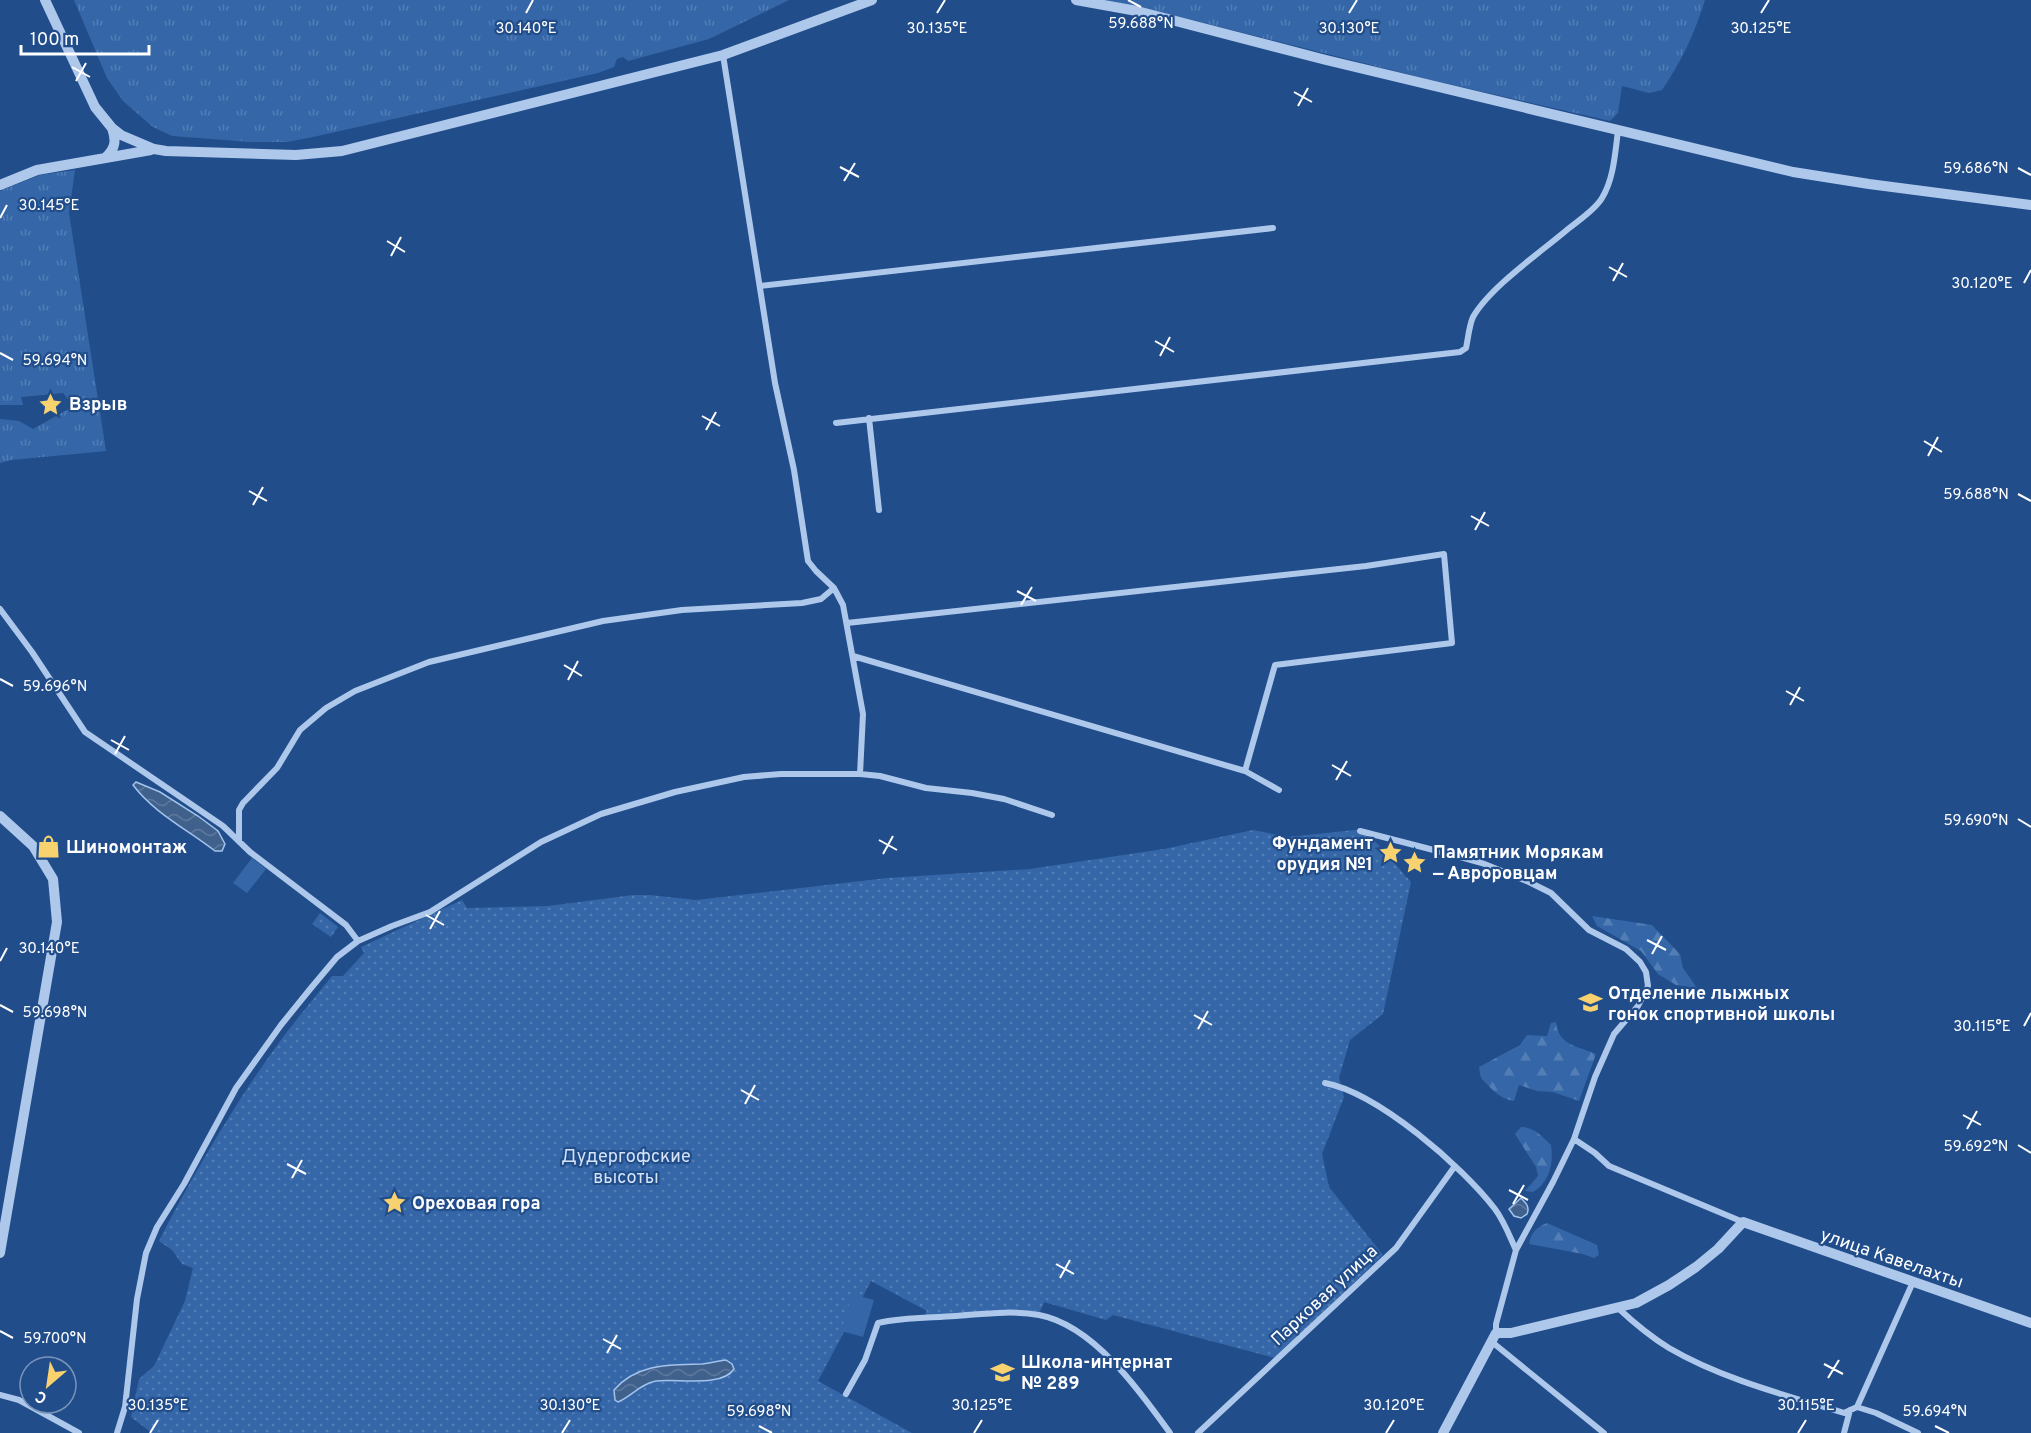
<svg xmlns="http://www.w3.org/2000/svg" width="2031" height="1433" font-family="Overpass,sans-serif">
<defs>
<pattern id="grass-tufts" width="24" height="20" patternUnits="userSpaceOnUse" patternTransform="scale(1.5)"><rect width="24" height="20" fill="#3567a8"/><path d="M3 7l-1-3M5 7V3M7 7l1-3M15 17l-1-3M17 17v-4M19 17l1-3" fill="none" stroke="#537eb5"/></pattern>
<pattern id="forest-firs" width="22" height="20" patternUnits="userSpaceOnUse" patternTransform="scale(1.5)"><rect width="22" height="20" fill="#3567a8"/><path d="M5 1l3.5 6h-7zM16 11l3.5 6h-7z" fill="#537eb5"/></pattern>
<pattern id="park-dots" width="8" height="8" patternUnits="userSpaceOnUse" patternTransform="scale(1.5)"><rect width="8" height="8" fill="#3567a8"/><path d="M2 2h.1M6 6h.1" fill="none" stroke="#537eb5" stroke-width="1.8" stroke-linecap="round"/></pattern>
<pattern id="water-waves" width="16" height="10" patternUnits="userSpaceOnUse" patternTransform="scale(1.5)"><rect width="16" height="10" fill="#41618d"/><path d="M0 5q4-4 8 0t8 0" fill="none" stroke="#5e799e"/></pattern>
</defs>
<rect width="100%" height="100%" fill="#214d8b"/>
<path fill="url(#grass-tufts)" d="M74 0H789L709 39 628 61 623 57 617 59 614 67 598 73 313 137 287 142H251L172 136 153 127 123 101 107 78Z
M1100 0H1705C1695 33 1681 62 1662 90L1649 93 1622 86 1618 113 1610 121 1427 79 1192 20Z
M75 170 69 213 106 451 11 460 0 463V419L19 421 33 429 74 406 63 393 21 397 23 405H0V191L40 175Z"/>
<path fill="url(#forest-firs)" d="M1592 916 1652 925 1680 954 1683 968 1697 988 1676 985 1658 974 1641 951 1597 926Z
M1556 1022C1558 1045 1577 1046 1596 1054L1579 1101 1553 1092 1537 1091 1519 1085 1514 1101C1499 1099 1491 1088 1481 1078L1479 1067 1520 1045 1527 1035 1547 1036 1551 1023Z
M1521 1127C1534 1127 1542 1136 1551 1145 1554 1163 1549 1183 1533 1192L1525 1191 1538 1176 1536 1167 1515 1134Z
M1547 1223 1597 1245 1599 1255 1594 1258 1583 1254 1529 1244C1532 1232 1535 1228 1547 1223Z"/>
<path fill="url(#park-dots)" d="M1364 829 1411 882 1383 1014 1350 1040 1339 1078 1344 1097 1322 1154 1329 1187 1383 1255 1275 1358 1113 1315 1106 1320 1044 1302 1040 1312 1019 1310 923 1318 927 1311 871 1281 818 1381 912 1433H152L131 1417 139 1379 154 1366 185 1301 193 1268 182 1264 172 1250 159 1241C195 1171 236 1101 283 1037 299 1016 316 996 332 976H343L364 953 361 947 462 900 467 908 548 906 633 895H650L696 900 887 878 1030 869 1164 849 1253 830 1288 837Z
M320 913 338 927 331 937 312 924Z"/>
<path fill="#3567a8" d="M252 858 266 869 247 893 233 883Z
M852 1294 874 1300 863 1337 841 1331Z"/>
<path fill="url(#water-waves)" stroke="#a2c3ec" stroke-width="1.5" d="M136 782 160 792 198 816 218 831 225 844 222 851H215C188 830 154 813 133 785Z
M1521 1198C1526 1203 1530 1207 1527 1214L1521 1218 1514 1216 1509 1209Z
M726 1360 732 1364 734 1369C722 1388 676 1378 656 1381 640 1384 632 1396 618 1402L615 1400 614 1390C637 1363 670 1365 702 1364 710 1363 718 1361 726 1360Z"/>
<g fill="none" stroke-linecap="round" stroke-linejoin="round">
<path stroke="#aec8eb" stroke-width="6" d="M723 55 775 383 794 470 808 561 816 571 834 588 843 605 863 714 860 774
M760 286 1273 228
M869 418 879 510
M836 423 1460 352 1466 348C1468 339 1469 326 1473 317 1490 287 1541 252 1568 229 1579 220 1595 210 1602 198 1614 178 1615 153 1618 131
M0 609 32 652 85 732 223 826 250 852 346 925 358 941
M847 623 1366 566 1444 554 1452 643 1275 665 1245 771 853 656
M1245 771 1279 790
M1360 831 1453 855 1482 863 1529 882 1551 893 1589 930 1626 949 1640 962 1646 972 1648 986 1638 1006 1614 1034 1595 1077 1574 1139 1553 1182 1516 1250 1496 1324V1333
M239 841V810L243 803 277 768 300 730 326 708 355 691 429 662 603 621 682 610 802 603 821 599 834 588
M1325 1083C1378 1093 1462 1166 1495 1209 1504 1221 1510 1237 1516 1250
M1574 1139 1595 1153 1609 1166 1743 1222
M1618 1308C1633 1322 1651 1337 1669 1348 1722 1379 1785 1395 1844 1413L1857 1407 1876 1413 1918 1433
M1492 1342 1604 1433
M846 1394 865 1360 878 1323C904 1317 930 1318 956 1316 983 1314 1012 1310 1039 1315 1093 1325 1140 1391 1170 1433
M0 1395 19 1400 79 1433
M1857 1407 1913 1282
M117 1433 125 1407 137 1299 146 1253 157 1227 184 1184 236 1088 281 1025 311 988 337 957 358 941 392 926 430 912 541 842 601 814 675 792 744 777 781 774H860L880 776 926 788 972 793 1004 799 1052 815
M1198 1433 1396 1248 1455 1166
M1844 1433 1850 1410"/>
<path stroke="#aec8eb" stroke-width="10" d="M45 0 95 107 112 128 121 135 154 149 166 151 296 155 342 151 723 55 872 0
M1076 0 1137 11 1326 60 1793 172 1869 184 2031 205
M106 157C116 148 116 140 112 128
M0 185 37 170 151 150
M0 816 33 846 53 879 57 922 0 1253
M1443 1433 1496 1333H1511L1636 1303 1669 1285 1696 1267 1718 1249 1743 1222 2031 1323"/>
</g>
<path fill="none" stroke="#fff" stroke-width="2" d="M1128 0 1141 7M526 13 533 0M937 13 945 0M1349 13 1357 0M1761 13 1769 0M72 67 90 77M76 81 86 63M1294 92 1312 102M1298 106 1308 88M840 167 859 177M2018 168 2031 175M844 181 855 163M0 218 7 205M387 241 405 252M391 256 401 237M1609 267 1627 277M1613 281 1623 263M2024 283 2031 270M1155 341 1174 352M0 353 13 360M1160 356 1170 337M702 416 720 426M706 430 716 412M1924 441 1942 452M1928 456 1938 437M249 491 267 501M2018 494 2031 501M253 505 263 487M1471 516 1489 526M1475 530 1485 512M1017 591 1036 601M1021 605 1032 587M564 665 582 676M0 679 13 686M568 680 578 661M1786 691 1804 701M1790 705 1800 687M111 740 129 750M115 754 125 736M1332 765 1351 776M1336 780 1347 761M2018 819 2031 827M879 840 897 850M883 854 893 836M426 915 444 925M430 929 440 911M1647 940 1666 950M1652 954 1662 936M0 961 7 948M0 1005 13 1012M1194 1015 1212 1025M2024 1026 2031 1013M1198 1029 1208 1011M741 1090 759 1100M745 1104 755 1085M1963 1115 1981 1125M1967 1129 1977 1111M2018 1145 2031 1153M287 1164 306 1174M292 1178 302 1160M1509 1190 1528 1200M1513 1204 1524 1185M1056 1264 1074 1274M1060 1278 1070 1260M0 1331 13 1338M603 1339 621 1349M607 1353 617 1335M1824 1364 1843 1374M1828 1378 1839 1360M759 1426 772 1433M1935 1426 1949 1433M150 1433 158 1420M562 1433 570 1420M974 1433 982 1420M1386 1433 1394 1420M1798 1433 1806 1420"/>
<defs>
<symbol id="sight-bare" viewBox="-9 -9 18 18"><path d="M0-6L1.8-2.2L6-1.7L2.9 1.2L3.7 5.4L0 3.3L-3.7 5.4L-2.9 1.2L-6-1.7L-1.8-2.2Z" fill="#f7d26f" stroke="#214d8b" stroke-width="2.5" paint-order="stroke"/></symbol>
<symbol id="shop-bare" viewBox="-9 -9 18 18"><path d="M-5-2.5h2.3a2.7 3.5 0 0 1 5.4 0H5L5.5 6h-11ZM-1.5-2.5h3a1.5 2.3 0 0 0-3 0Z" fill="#f7d26f" stroke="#214d8b" stroke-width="2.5" paint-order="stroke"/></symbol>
<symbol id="school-bare" viewBox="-9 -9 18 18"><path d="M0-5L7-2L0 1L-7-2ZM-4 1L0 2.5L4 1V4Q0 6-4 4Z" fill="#f7d26f" stroke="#214d8b" stroke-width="2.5" paint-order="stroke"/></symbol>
</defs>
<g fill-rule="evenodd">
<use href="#sight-bare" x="34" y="388" width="33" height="33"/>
<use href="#shop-bare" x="32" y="830" width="33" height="33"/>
<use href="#sight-bare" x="1374" y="836" width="33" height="33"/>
<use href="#sight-bare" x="1398" y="846" width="33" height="33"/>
<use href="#school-bare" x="1574" y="986" width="33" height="33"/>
<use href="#sight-bare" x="378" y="1186" width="33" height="33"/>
<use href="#school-bare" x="986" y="1356" width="33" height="33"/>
</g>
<g text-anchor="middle" stroke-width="4.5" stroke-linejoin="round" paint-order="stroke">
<g font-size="18" font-weight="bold" fill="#fff" stroke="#214d8b" text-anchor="start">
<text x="69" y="410">Взрыв</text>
<text x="1373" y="849" text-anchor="end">Фундамент<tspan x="1373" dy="21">орудия №1</tspan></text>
<text x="66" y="853">Шиномонтаж</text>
<text x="1433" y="858">Памятник Морякам<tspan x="1433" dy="21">— Авроровцам</tspan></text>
<text x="1608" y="999">Отделение лыжных<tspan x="1608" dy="21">гонок спортивной школы</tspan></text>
<text x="412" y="1209">Ореховая гора</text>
<text x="1021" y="1368">Школа-интернат<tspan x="1021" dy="21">№ 289</tspan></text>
</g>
<g font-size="18" fill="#d3e3f8" stroke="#214d8b">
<text x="626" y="1162">Дудергофские<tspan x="626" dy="21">высоты</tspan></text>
</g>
<g font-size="18" fill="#fff" stroke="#214d8b">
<text transform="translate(1892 1258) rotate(19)" y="6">улица Кавелахты</text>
<text transform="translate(1324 1295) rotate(-43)" y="6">Парковая улица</text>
</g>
</g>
<g font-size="15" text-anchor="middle" fill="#fff" stroke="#214d8b" stroke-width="4.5" stroke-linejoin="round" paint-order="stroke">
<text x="1141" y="28">59.688°N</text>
<text x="526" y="33">30.140°E</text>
<text x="937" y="33">30.135°E</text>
<text x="1349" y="33">30.130°E</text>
<text x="1761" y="33">30.125°E</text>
<text x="1976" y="173">59.686°N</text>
<text x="49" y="210">30.145°E</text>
<text x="1982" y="288">30.120°E</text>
<text x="55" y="365">59.694°N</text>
<text x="1976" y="499">59.688°N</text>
<text x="55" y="691">59.696°N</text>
<text x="1976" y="825">59.690°N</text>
<text x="49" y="953">30.140°E</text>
<text x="55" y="1017">59.698°N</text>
<text x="1982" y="1031">30.115°E</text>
<text x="1976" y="1151">59.692°N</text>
<text x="55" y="1343">59.700°N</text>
<text x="158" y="1410">30.135°E</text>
<text x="570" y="1410">30.130°E</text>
<text x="982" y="1410">30.125°E</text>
<text x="1394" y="1410">30.120°E</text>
<text x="1806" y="1410">30.115°E</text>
<text x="759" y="1416">59.698°N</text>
<text x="1935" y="1416">59.694°N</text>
</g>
<g transform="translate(48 1385) rotate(209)"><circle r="28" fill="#214d8b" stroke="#7a94b9" stroke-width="1.5"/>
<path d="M0-4.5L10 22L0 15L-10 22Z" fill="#f7d26f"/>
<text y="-9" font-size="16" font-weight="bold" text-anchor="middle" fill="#ffffff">С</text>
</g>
<path d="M21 45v9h128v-9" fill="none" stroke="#ffffff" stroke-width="3"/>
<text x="30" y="45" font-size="18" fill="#ffffff" stroke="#214d8b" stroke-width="4.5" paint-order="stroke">100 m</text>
</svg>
